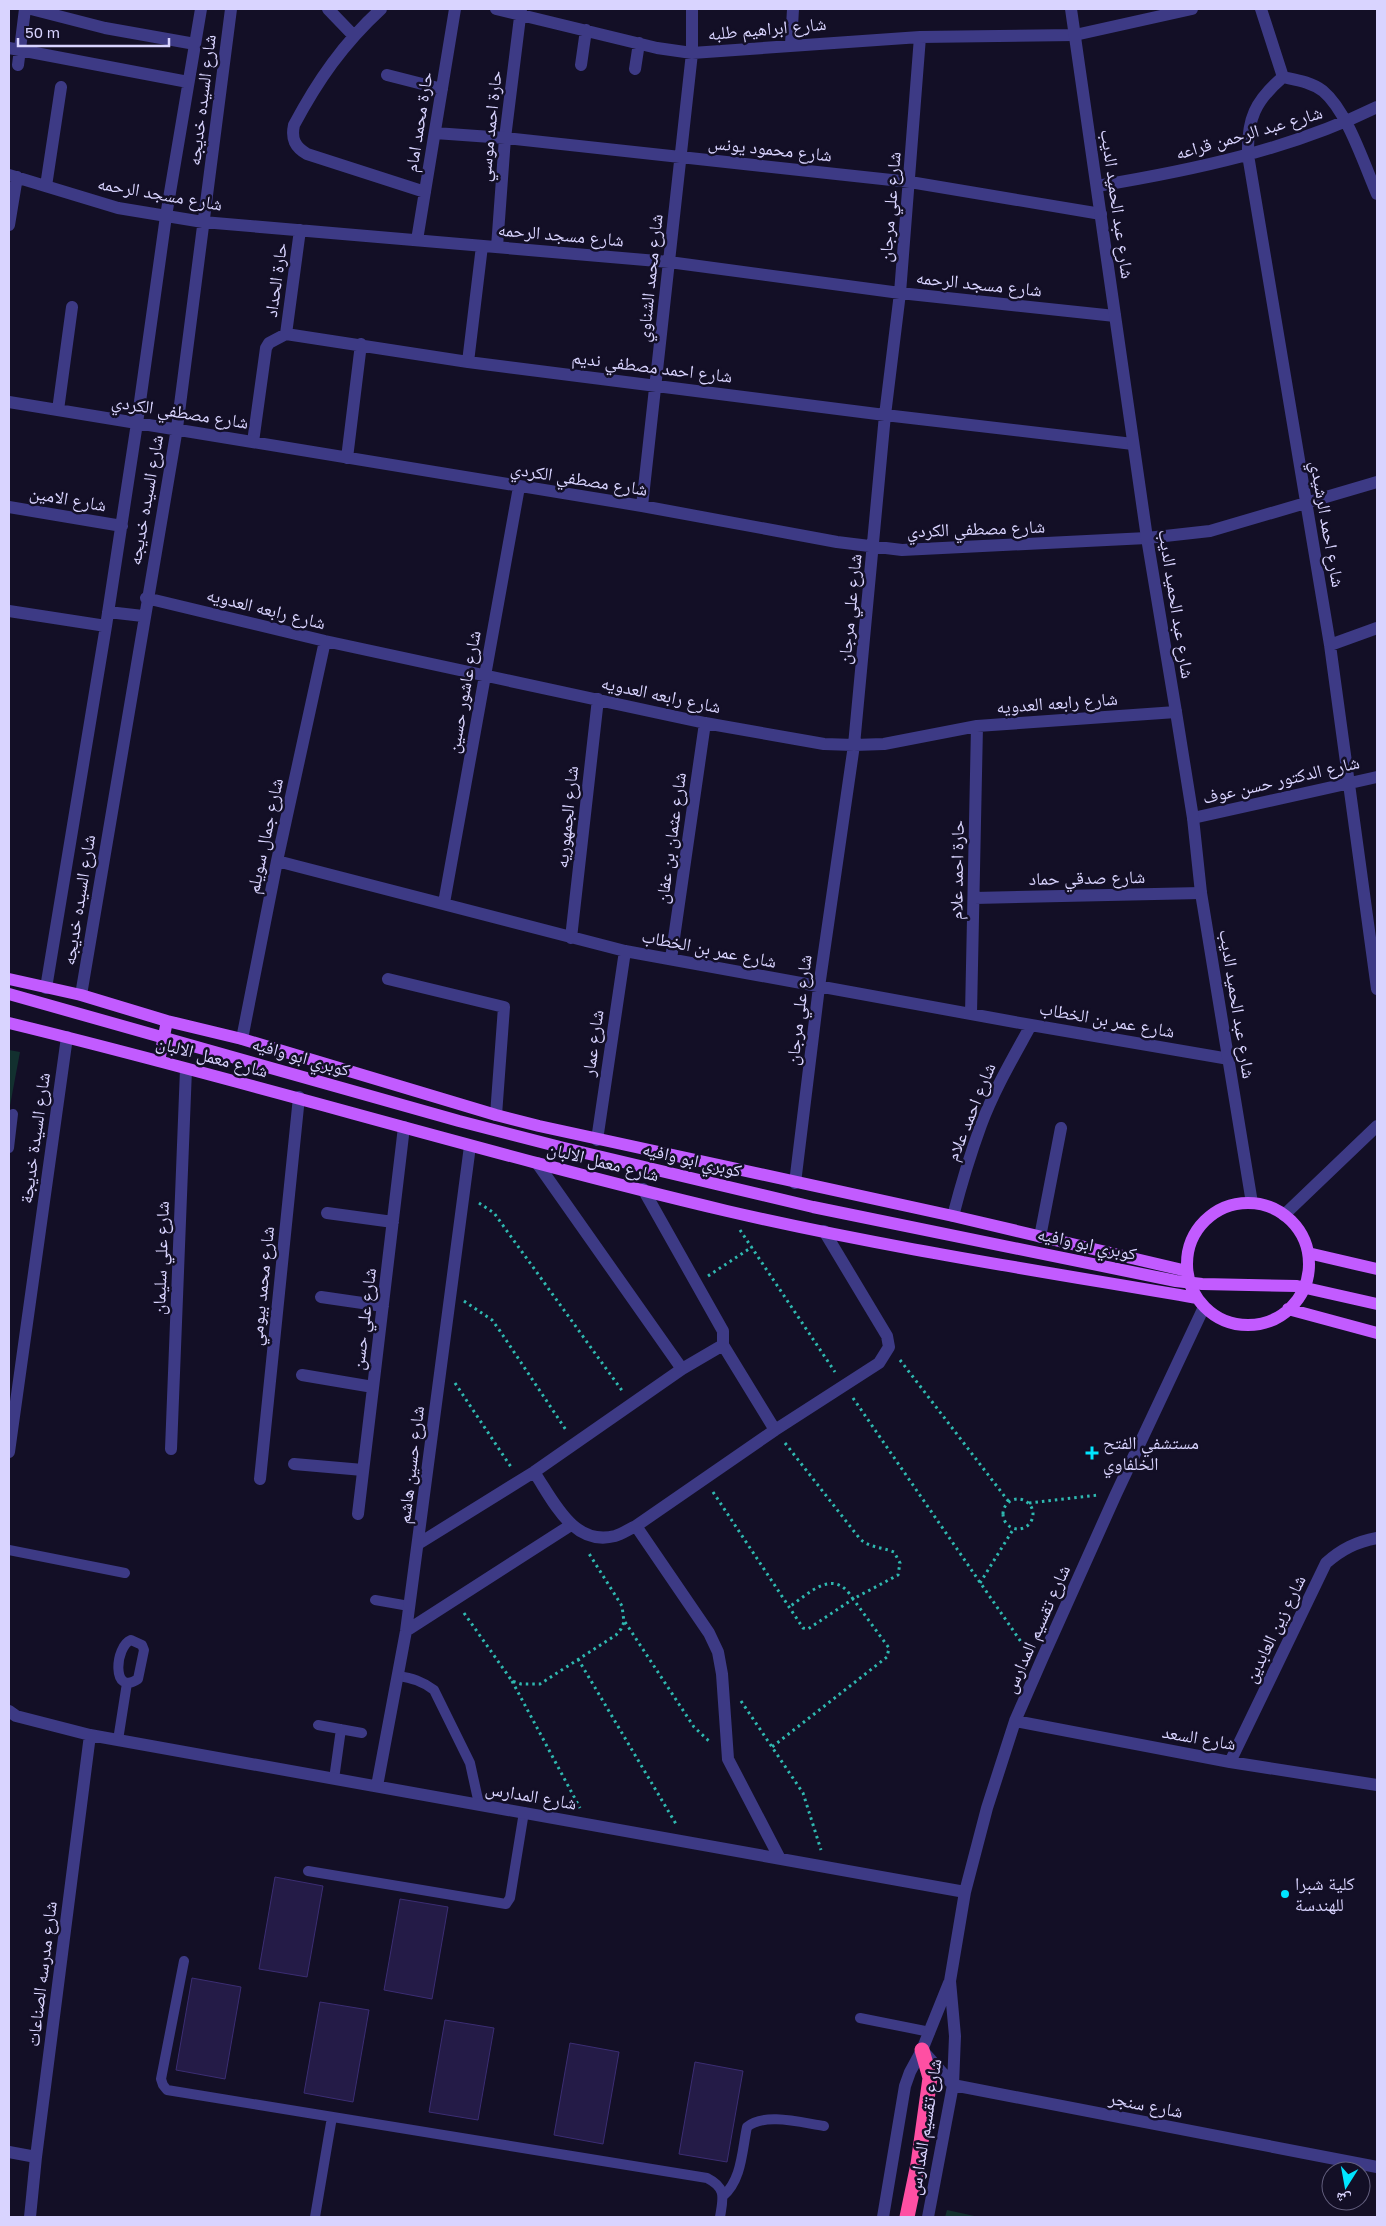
<svg xmlns="http://www.w3.org/2000/svg" width="1386" height="2226" font-family="'Golos Text','Noto Naskh Arabic',sans-serif">
<rect width="100%" height="100%" fill="#130f26"/>
<path fill="#12302f" d="M9 1050 20 1052 9 1111Z
M947 2210 979 2217H945Z"/>
<path fill="#241b47" stroke="#3b2d73" d="M275 1877 323 1886 307 1977 259 1969Z
M400 1899 448 1907 432 1999 384 1990Z
M192 1978 241 1987 225 2079 176 2070Z
M320 2002 369 2010 353 2102 304 2093Z
M445 2020 494 2028 478 2120 429 2112Z
M570 2043 619 2052 603 2144 554 2135Z
M695 2062 743 2071 727 2162 679 2154Z"/>
<g fill="none" stroke-linecap="round" stroke-linejoin="round">
<path stroke="#2fb8b0" stroke-width="3" stroke-dasharray="2.5 4" stroke-linecap="butt" d="M479 1203 494 1213 623 1392
M740 1230 835 1372
M708 1276 752 1247
M464 1301 492 1320 500 1331 566 1430
M900 1360 1009 1502
M455 1383 511 1467
M853 1398 1028 1652
M785 1443 860 1539C870 1548 882 1547 894 1552L900 1563 898 1575 853 1599C834 1567 811 1592 789 1607
M713 1492 803 1628 808 1629 853 1599 889 1648 887 1657 772 1747
M1003 1514a15 15 0 1 1 30 0a15 15 0 1 1-30 0Z
M1029 1503 1099 1495
M980 1583 1014 1528
M464 1613 512 1681 521 1684H540L616 1635 621 1629 624 1622 622 1606 588 1552
M625 1622 694 1727 711 1743
M578 1659 676 1824
M512 1681 580 1808
M741 1701 803 1793 821 1850"/>
<path stroke="#3d3a85" stroke-width="10" d="M9 1148 13 1114
M9 1550 125 1573
M375 1600 409 1606
M131 1640 142 1645 144 1650 138 1679C111 1697 115 1646 131 1640Z
M398 1676C412 1678 422 1681 434 1690L470 1763 479 1804
M318 1725 362 1733
M118 1740 127 1683
M334 1779 341 1729
M308 1871 506 1904 510 1898 524 1812
M184 1961 161 2079 163 2085 167 2090 707 2178C727 2188 723 2198 720 2217
M860 2018 930 2032
M723 2196C742 2180 742 2150 747 2127 764 2112 803 2123 824 2126
M315 2217 332 2117"/>
<path stroke="#3d3a85" stroke-width="12" d="M31 9 105 28 195 44
M328 9 353 35
M381 9C343 44 318 80 294 125 291 139 295 147 307 154L425 192
M496 9 657 48 692 53 920 37 1075 35 1192 9
M1261 9 1283 77
M791 44 793 9
M9 48 188 82
M18 65 25 9
M581 65 586 30
M635 69 639 43
M387 75 442 89
M1283 77C1255 101 1247 119 1248 155L1330 645 1377 989
M1283 77C1297 80 1311 82 1323 91 1347 111 1364 164 1377 194
M435 133 505 138 910 182 1101 214
M9 175 118 208 203 222 669 262 900 293 1115 316
M46 186 61 87
M1097 186C1193 170 1289 150 1377 107
M9 225 17 177
M417 240 455 9
M497 247 505 138 521 9
M286 334 300 230
M468 362 482 246
M9 402 642 506 837 542 902 550 1147 538 1210 531 1377 482
M58 410 72 307
M253 442 266 348 269 343 286 334 468 362 885 415 1133 444
M347 458 361 344
M642 506 692 53V9
M9 507 122 526
M146 598 325 641 705 723 824 744 854 745 884 744 977 726 1176 712
M9 611 106 626
M108 612 143 616
M1330 645 1377 628
M1193 818 1377 777
M277 861 625 951 1031 1025 1229 1059
M974 898 1201 893
M444 903 519 487
M571 938 598 699
M671 959 705 723
M388 979 504 1007 496 1115
M46 988 106 626 137 423 166 216 201 9
M81 995 177 428 231 9
M971 1014 977 726
M242 1039 277 861 325 641
M597 1140 625 951
M537 1163 682 1369
M795 1183 819 987 854 745 885 415 900 293 920 37
M643 1189 723 1331V1345L775 1430
M327 1213 393 1222
M1284 1215 1377 1126
M953 1216C961 1185 970 1155 981 1125 994 1090 1013 1058 1031 1025
M1040 1237 1061 1128
M321 1297 383 1306
M302 1375 373 1387
M171 1449 186 1069
M9 1452 67 1037
M294 1464 363 1470
M534 1472C553 1500 573 1547 615 1536 622 1534 629 1529 636 1526L775 1430 879 1363 889 1347 887 1336 824 1231
M260 1479 299 1097
M358 1514 404 1127
M636 1526 709 1633 718 1652 722 1674 728 1759 779 1857
M418 1544 534 1472 682 1369 723 1345
M406 1631 571 1525
M9 1711 16 1716 90 1735 965 1892
M1015 1721 1230 1762 1377 1785
M1230 1762 1326 1563C1342 1549 1356 1542 1377 1538
M377 1786 406 1631 470 1146
M923 2051 953 2085 1377 2167
M9 2152 36 2157
M30 2217 36 2157 90 1735
M883 2217 905 2086 910 2072 922 2050 949 1983
M928 2217 953 2085 955 2036 950 1981 965 1892 987 1808 1015 1721 1042 1659 1116 1494 1204 1307"/>
<path stroke="#3d3a85" stroke-width="12" d="M1071 9 1147 538 1176 712 1193 818 1201 893 1252 1203"/>
<path stroke="#c25bff" stroke-width="12" d="M9 979 81 995 167 1021 242 1039 496 1115 539 1126 953 1216 1187 1271
M9 1023C249 1081 486 1154 727 1211 882 1247 1040 1271 1197 1298
M159 1061 167 1021
M1187 1264a61 61 0 1 1 122 0a61 61 0 1 1-122 0Z
M1308 1253 1377 1269
M1288 1309 1377 1333"/>
<path stroke="#ff4fa3" stroke-width="15" d="M907 2217 918 2164 930 2078 922 2050"/>
<path stroke="#c25bff" stroke-width="12" d="M9 994 459 1121 564 1148 813 1207 1176 1281 1202 1284 1297 1286 1377 1304"/>
</g>
<g fill="#00e5ff" stroke="#130f26" stroke-width="2">
<path d="M1089.5 1445.5h5v5h5v5h-5v5h-5v-5h-5v-5h5z"/>
<circle cx="1285" cy="1894" r="5"/>
</g>
<g text-anchor="middle" stroke-width="5" stroke-linejoin="round" paint-order="stroke">
<g font-size="18" fill="#d9d4ff" stroke="#130f26">
<text transform="translate(767 29) rotate(-5)" y="6">شارع ابراهيم طلبه</text>
<text transform="translate(202 100) rotate(-83)" y="6">شارع السيده خديجه</text>
<text transform="translate(419 122) rotate(-81)" y="6">حارة محمد امام</text>
<text transform="translate(490 126) rotate(-84)" y="6">حارة احمد موسي</text>
<text transform="translate(1249 133) rotate(-16)" y="6">شارع عبد الرحمن قراعه</text>
<text transform="translate(770 149) rotate(6)" y="6">شارع محمود يونس</text>
<text transform="translate(160 194) rotate(10)" y="6">شارع مسجد الرحمه</text>
<text transform="translate(1117 204) rotate(82)" y="6">شارع عبد الحميد الديب</text>
<text transform="translate(890 207) rotate(-85)" y="6">شارع علي مرجان</text>
<text transform="translate(561 235) rotate(5)" y="6">شارع مسجد الرحمه</text>
<text transform="translate(650 278) rotate(-84)" y="6">شارع محمد الشناوي</text>
<text transform="translate(276 280) rotate(-82)" y="6">حارة الحداد</text>
<text transform="translate(979 284) rotate(6)" y="6">شارع مسجد الرحمه</text>
<text transform="translate(652 367) rotate(7)" y="6">شارع احمد مصطفي نديم</text>
<text transform="translate(180 412) rotate(9)" y="6">شارع مصطفي الكردي</text>
<text transform="translate(579 479) rotate(9)" y="6">شارع مصطفي الكردي</text>
<text transform="translate(68 499) rotate(10)" y="6">شارع الامين</text>
<text transform="translate(146 500) rotate(-80)" y="6">شارع السيده خديجه</text>
<text transform="translate(1327 524) rotate(80)" y="6">شارع احمد الرشيدي</text>
<text transform="translate(976 529) rotate(-2)" y="6">شارع مصطفي الكردي</text>
<text transform="translate(1176 604) rotate(81)" y="6">شارع عبد الحميد الديب</text>
<text transform="translate(266 609) rotate(14)" y="6">شارع رابعه العدويه</text>
<text transform="translate(850 609) rotate(-84)" y="6">شارع علي مرجان</text>
<text transform="translate(464 692) rotate(-80)" y="6">شارع عاشور حسين</text>
<text transform="translate(661 695) rotate(12)" y="6">شارع رابعه العدويه</text>
<text transform="translate(1057 703) rotate(-4)" y="6">شارع رابعه العدويه</text>
<text transform="translate(1281 780) rotate(-13)" y="6">شارع الدكتور حسن عوف</text>
<text transform="translate(567 817) rotate(-84)" y="6">شارع الجمهوريه</text>
<text transform="translate(265 836) rotate(-78)" y="6">شارع جمال سويلم</text>
<text transform="translate(671 838) rotate(-82)" y="6">شارع عثمان بن عفان</text>
<text transform="translate(957 870) rotate(-89)" y="6">حارة احمد علام</text>
<text transform="translate(1087 878) rotate(-1)" y="6">شارع صدقي حماد</text>
<text transform="translate(79 900) rotate(-81)" y="6">شارع السيده خديجه</text>
<text transform="translate(709 949) rotate(11)" y="6">شارع عمر بن الخطاب</text>
<text transform="translate(1237 1004) rotate(81)" y="6">شارع عبد الحميد الديب</text>
<text transform="translate(799 1010) rotate(-83)" y="6">شارع علي مرجان</text>
<text transform="translate(1107 1020) rotate(10)" y="6">شارع عمر بن الخطاب</text>
<text transform="translate(593 1043) rotate(-82)" y="6">شارع عمار</text>
<text transform="translate(212 1057) rotate(15)" y="6">شارع معمل الالبان</text>
<text transform="translate(301 1057) rotate(16)" y="6">كوبري ابو وافيه</text>
<text transform="translate(971 1112) rotate(-68)" y="6">شارع احمد علام</text>
<text transform="translate(35 1138) rotate(-82)" y="6">شارع السيدة خديجة</text>
<text transform="translate(692 1160) rotate(13)" y="6">كوبري ابو وافيه</text>
<text transform="translate(603 1162) rotate(14)" y="6">شارع معمل الالبان</text>
<text transform="translate(1087 1244) rotate(12)" y="6">كوبري ابو وافيه</text>
<text transform="translate(161 1258) rotate(-88)" y="6">شارع علي سليمان</text>
<text transform="translate(262 1286) rotate(-84)" y="6">شارع محمد بيومي</text>
<text transform="translate(364 1319) rotate(-83)" y="6">شارع علي حسن</text>
<text transform="translate(411 1465) rotate(-83)" y="6">شارع حسين هاشم</text>
<text transform="translate(1037 1629) rotate(-66)" y="6">شارع تقسيم المدارس</text>
<text transform="translate(1275 1629) rotate(-64)" y="6">شارع زين العابدين</text>
<text transform="translate(1199 1738) rotate(10)" y="6">شارع السعد</text>
<text transform="translate(531 1796) rotate(10)" y="6">شارع المدارس</text>
<text transform="translate(42 1974) rotate(-83)" y="6">شارع مدرسه الصناعات</text>
<text transform="translate(1146 2105) rotate(11)" y="6">شارع سنجر</text>
<text transform="translate(925 2127) rotate(-81)" y="6">شارع تقسيم المدارس</text>
</g>
<g font-size="18" fill="#d9d4ff" stroke="#130f26" text-anchor="start">
<text x="1103" y="1449">مستشفي الفتح<tspan x="1103" dy="21">الخلفاوي</tspan></text>
<text x="1295" y="1890">كلية شبرا<tspan x="1295" dy="21">للهندسة</tspan></text>
</g>
</g>
<rect width="1386" height="2226" fill="none" stroke="#d9d4ff" stroke-width="20"/>
<g transform="translate(1346 2186) rotate(191)"><circle r="24" fill="#130f26" stroke="#625e7d"/>
<path d="M0-4L9 19L0 12L-9 19Z" fill="#00e5ff"/>
<text y="-8" font-size="14" font-weight="bold" text-anchor="middle" fill="#d9d4ff">ش</text>
</g>
<path d="M18 38v8h151v-8" fill="none" stroke="#d9d4ff" stroke-width="2.5"/>
<text x="25" y="38" font-size="15" fill="#d9d4ff" stroke="#130f26" stroke-width="4" paint-order="stroke">50 m</text>
</svg>
